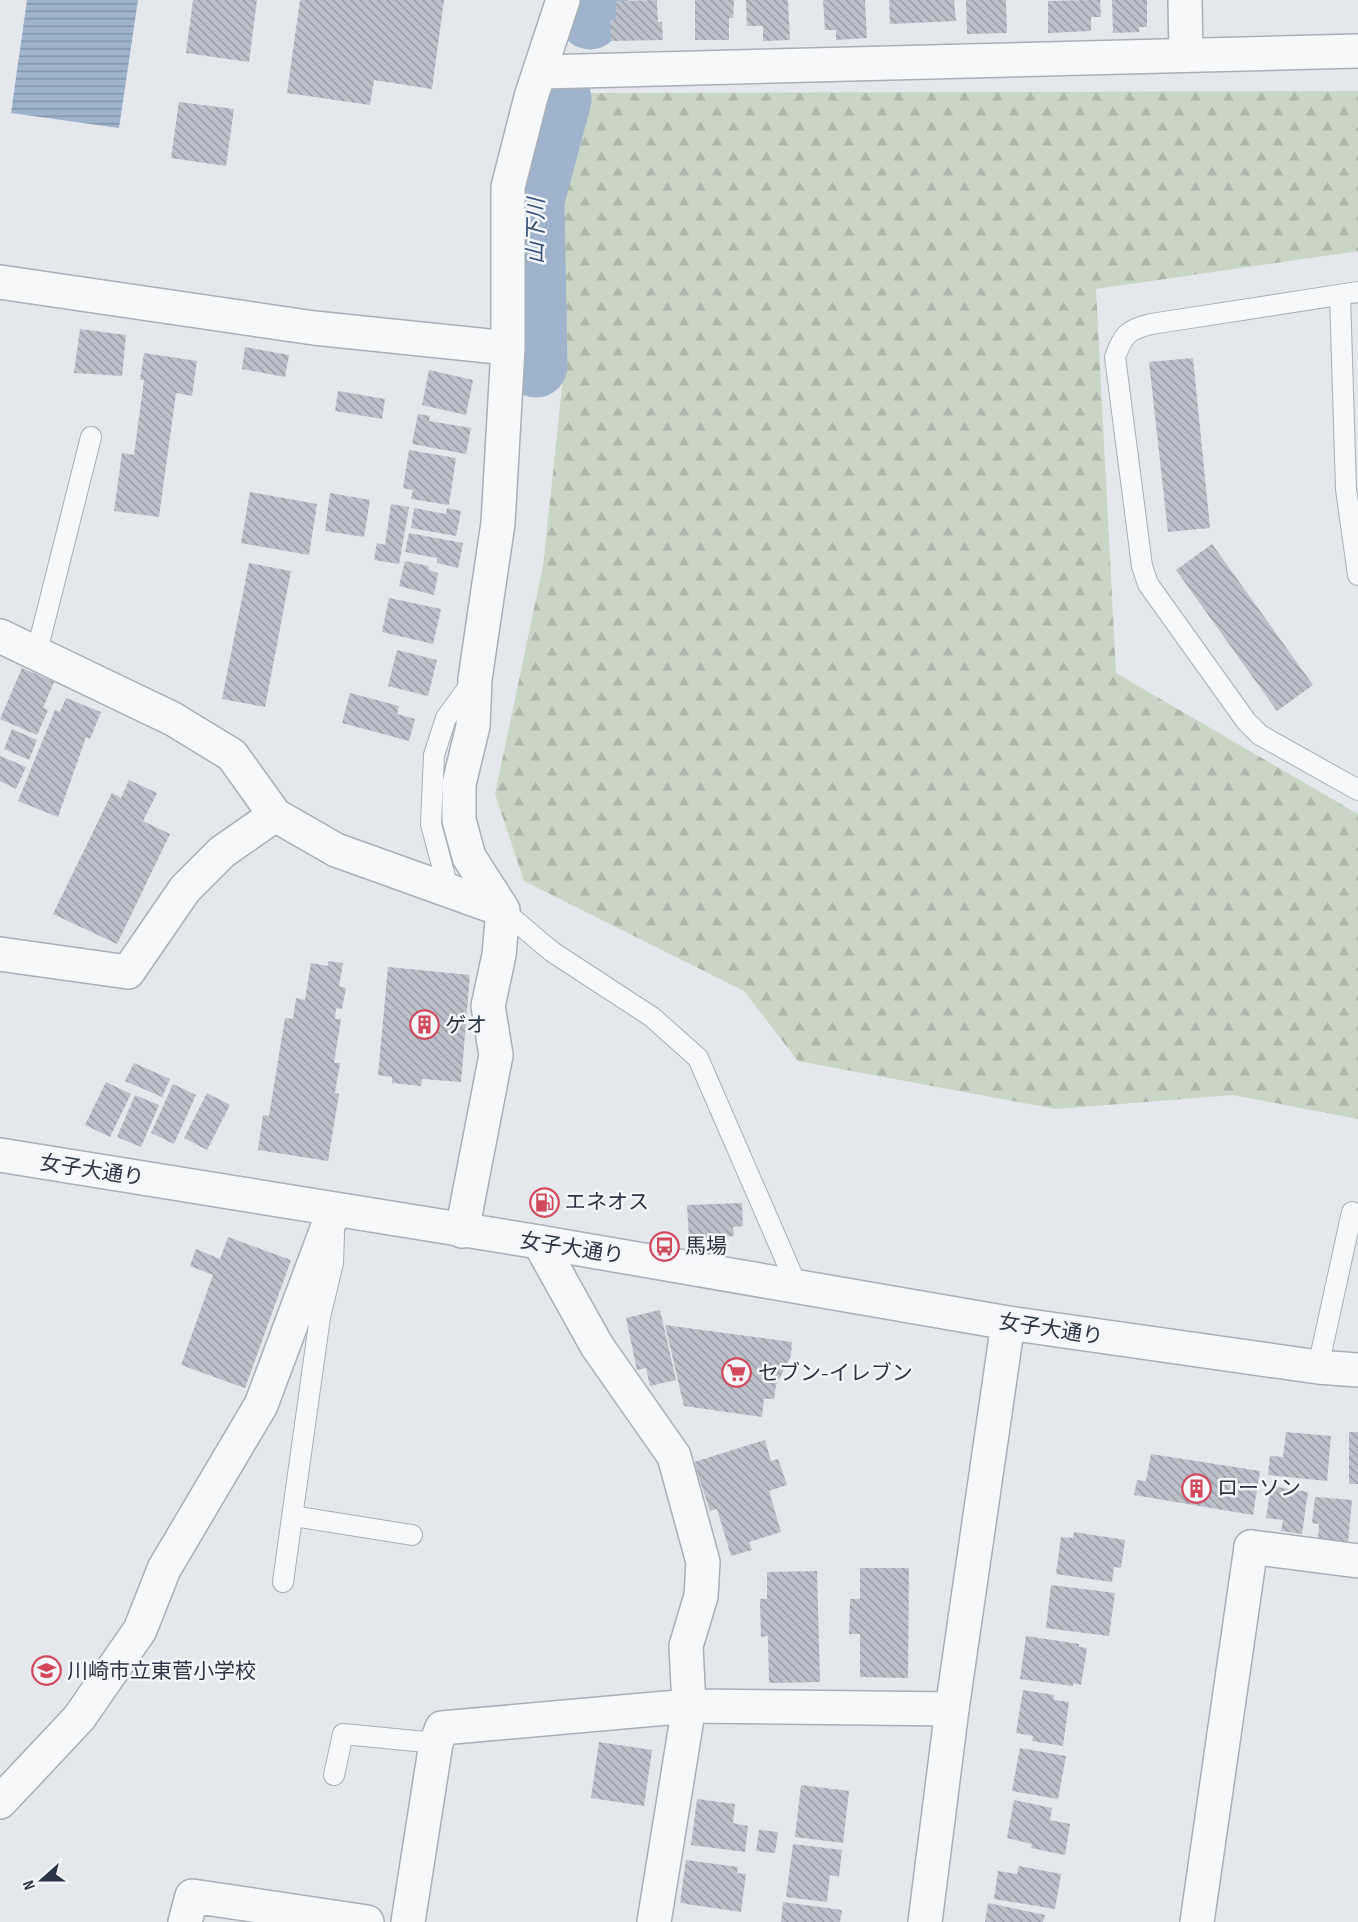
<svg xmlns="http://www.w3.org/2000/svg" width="1358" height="1922" font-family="'Sofia Sans Condensed','Noto Sans JP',sans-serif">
<defs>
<pattern id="forest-firs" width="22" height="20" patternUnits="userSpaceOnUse" patternTransform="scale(1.5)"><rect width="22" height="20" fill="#c9d6c5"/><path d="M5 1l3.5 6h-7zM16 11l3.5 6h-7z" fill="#adb8ab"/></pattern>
<pattern id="water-rules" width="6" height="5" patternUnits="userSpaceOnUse" patternTransform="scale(1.5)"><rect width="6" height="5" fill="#9fb4cc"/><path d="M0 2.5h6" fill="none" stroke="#8293a7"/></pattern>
<pattern id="building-back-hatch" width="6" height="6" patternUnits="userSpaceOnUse" patternTransform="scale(1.5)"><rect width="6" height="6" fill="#bbc0ca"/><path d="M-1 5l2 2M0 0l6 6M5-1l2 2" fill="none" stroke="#989da6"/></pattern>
</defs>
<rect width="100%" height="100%" fill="#e4e7ec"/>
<path fill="url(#forest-firs)" d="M1358 91V251L1096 289 1116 673 1358 814V1119L1233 1095 1056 1109 798 1061 744 991 524 881 495 794 543 566 563 379 555 213 591 93Z"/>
<path fill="url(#water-rules)" d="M27 0H138L119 128 11 113Z"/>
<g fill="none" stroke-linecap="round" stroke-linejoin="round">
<path stroke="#9fb4cc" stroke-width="63" d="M590 18 597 0
M536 366 533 200 560 99"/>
</g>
<path fill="url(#building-back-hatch)" d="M193 0H257L249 62 186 53Z
M300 0H444L432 89 374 80 370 105 287 93Z
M657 0 658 22H662L663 40 611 41 610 20H616V1Z
M695 0H734L733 18H729V40H695Z
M746 0H788L790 40 763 41V26H747Z
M823 0H865L867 38 836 40V30H825Z
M889 0H954L956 21 890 24Z
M966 0H1006L1007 33 967 34Z
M1089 0H1100L1101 17H1091V31L1048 33V1Z
M1112 0H1147V27H1139V32L1113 33Z
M179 102 234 109 226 166 171 158Z
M80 329 126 335 122 376 74 373Z
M245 347 289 355 285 377 242 369Z
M144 353 197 361 192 396 176 393 159 517 114 511 122 453 134 455 144 380H140Z
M1193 358 1210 528 1168 532 1149 362Z
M429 370 473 380 466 415 422 405Z
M338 391 385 399 382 419 335 411Z
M418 414 430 416 429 421 471 428 466 454 412 444Z
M409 450 456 458 449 505 411 499 413 490 403 488Z
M250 492 317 504 309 555 241 543Z
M330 493 370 500 364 537 325 531Z
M391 504 409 507 399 564 374 560 377 543 385 545Z
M414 508 446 514 447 508 461 511 456 536 411 528Z
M409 533 463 543 458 568 437 563V558L405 552Z
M1212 544 1313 685 1277 711 1176 570Z
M405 561 428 566 429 570 438 573 434 595 399 586Z
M249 563 291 571 265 707 222 699Z
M389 598 441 609 433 644 382 632Z
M397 650 437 660 428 696 388 686Z
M22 668 54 682 43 708 48 710 37 735 0 719Z
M350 693 399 706 397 714 415 719 409 741 342 723Z
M66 698 101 712 90 739 86 737 58 817 18 801 55 710 60 712Z
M12 729 37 740 29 760 4 749Z
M0 756 26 767 16 789 0 781Z
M129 780 157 793 143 821 170 834 117 944 53 914 112 793 121 798Z
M328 961 343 963 339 986 346 988 342 1009 336 1008 335 1019H341L334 1063H340L335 1093 339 1094 328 1161 258 1150 263 1115 269 1116 285 1018 293 1019 296 998 305 1000 311 963 328 966Z
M388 967 470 975 461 1082 422 1079 421 1086 392 1083V1077L378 1075Z
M134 1063 170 1079 162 1097 125 1081Z
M106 1082 131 1094 110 1137 85 1125Z
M173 1084 196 1095 174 1144 151 1133Z
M207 1093 230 1105 207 1150 184 1138Z
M135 1095 159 1105 141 1147 117 1137Z
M742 1203 743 1226 733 1227 734 1236 689 1239 687 1205Z
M228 1237 291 1260 245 1388 181 1365 213 1275 190 1266 196 1249 220 1259Z
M660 1310 676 1380 650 1386 646 1368 637 1370 626 1318Z
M665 1325 792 1342 791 1356 776 1385 774 1399H764L762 1417 684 1406Z
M1286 1432 1331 1436 1327 1481 1268 1475 1270 1456 1283 1457Z
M1349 1432H1358V1484H1349Z
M765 1440 771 1461 778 1459 787 1485 769 1491 781 1532 749 1542 752 1550 731 1556 717 1509 710 1511 694 1462Z
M1151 1454 1260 1471 1253 1515 1134 1495 1137 1480 1146 1481Z
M1271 1486 1308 1492 1302 1534 1281 1531 1283 1520 1266 1518Z
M1315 1497 1352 1500 1348 1542 1318 1539 1319 1524 1312 1523Z
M1074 1532 1125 1540 1121 1568 1114 1567 1112 1582 1056 1574 1061 1537 1073 1538Z
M860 1568H909L908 1678 860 1677V1634H849L850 1599H860Z
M817 1571 820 1682 769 1683 768 1636 761 1637 760 1599H767V1572Z
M1051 1585 1115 1593 1109 1636 1046 1628Z
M1026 1636 1079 1644V1647L1087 1648 1081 1685 1073 1683V1686L1020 1679Z
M1023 1690 1054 1695V1700L1069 1702 1063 1746 1032 1741 1033 1736 1016 1733Z
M599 1742 652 1750 644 1806 591 1798Z
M1020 1748 1066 1756 1058 1799 1012 1791Z
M801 1785 849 1791 843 1843 795 1837Z
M697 1799 735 1804 733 1823 748 1826 745 1852 691 1845Z
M1014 1800 1052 1808 1050 1820 1070 1824 1065 1855 1031 1848 1032 1844 1007 1838Z
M759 1830 778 1832 775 1853 756 1851Z
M793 1844 842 1850 839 1877 830 1875 827 1902 786 1897Z
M686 1860 738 1867 737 1873 746 1874 741 1912 680 1903Z
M1019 1866 1061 1874 1055 1909 994 1899 998 1871 1017 1874Z
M783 1902 842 1910 840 1922H781Z
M988 1903 1045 1915 1043 1922H985Z"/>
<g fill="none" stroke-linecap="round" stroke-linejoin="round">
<defs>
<path id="service" d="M1358 292 1151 324C1127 330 1124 334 1115 357L1142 566 1148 584 1246 721 1260 735 1358 790
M1340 295 1346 489 1358 575
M36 655 91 437
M449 892 431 824 434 755 446 718 473 681
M503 910 551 951 652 1017 698 1058 797 1286
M1318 1367 1352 1212
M293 1516 412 1535
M283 1582 320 1317 333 1263 334 1234
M334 1775 343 1734 436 1743"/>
<path id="minor" d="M1185 0 1186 55
M0 282 314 328 508 348
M0 636 173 719 232 755 275 815 336 850 503 910
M0 954 128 972 185 889 222 852 275 815
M462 1231 496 1055 488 1006 499 955 503 910 469 857 459 820V784L473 726 475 679 498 523 508 348V187L531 97 563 0
M539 1242 597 1346 674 1456 703 1562 701 1596 686 1646 689 1706 654 1922
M0 1802 79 1718 140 1630 164 1569 261 1405 334 1210
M185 1922 192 1896 367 1922
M408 1922 436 1743 442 1728 689 1706 952 1709
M1197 1922 1251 1547"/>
<path id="tertiary" d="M541 72 1358 51
M0 1155 539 1242 1008 1323 1318 1367 1358 1370
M1251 1547 1358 1561
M925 1922 952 1709 1008 1323"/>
</defs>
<use href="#service" stroke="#a9aeb7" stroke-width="22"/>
<use href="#minor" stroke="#a9aeb7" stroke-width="36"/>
<use href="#tertiary" stroke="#a9aeb7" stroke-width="36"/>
<use href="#service" stroke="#f7f8fa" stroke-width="20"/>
<use href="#minor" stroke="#f7f8fa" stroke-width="33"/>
<use href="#tertiary" stroke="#f7f8fa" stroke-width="33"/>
</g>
<defs>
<symbol id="building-ring" viewBox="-11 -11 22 22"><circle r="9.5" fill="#f4f6f9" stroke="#d1495b" stroke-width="1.5"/><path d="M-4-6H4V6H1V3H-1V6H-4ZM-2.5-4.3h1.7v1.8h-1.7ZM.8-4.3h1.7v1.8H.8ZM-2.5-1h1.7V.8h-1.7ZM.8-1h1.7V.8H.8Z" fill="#d1495b"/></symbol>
<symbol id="fuel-ring" viewBox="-11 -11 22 22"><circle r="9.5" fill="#f4f6f9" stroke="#d1495b" stroke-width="1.5"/><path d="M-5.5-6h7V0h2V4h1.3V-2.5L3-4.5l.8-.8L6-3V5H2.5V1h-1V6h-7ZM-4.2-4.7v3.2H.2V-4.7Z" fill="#d1495b"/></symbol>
<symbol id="bus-ring" viewBox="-11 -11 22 22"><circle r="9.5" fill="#f4f6f9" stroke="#d1495b" stroke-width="1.5"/><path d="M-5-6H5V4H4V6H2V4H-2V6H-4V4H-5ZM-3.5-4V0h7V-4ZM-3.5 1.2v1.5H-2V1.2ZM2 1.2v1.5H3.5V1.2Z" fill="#d1495b"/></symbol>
<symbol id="supermarket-ring" viewBox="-11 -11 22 22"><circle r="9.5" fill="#f4f6f9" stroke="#d1495b" stroke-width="1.5"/><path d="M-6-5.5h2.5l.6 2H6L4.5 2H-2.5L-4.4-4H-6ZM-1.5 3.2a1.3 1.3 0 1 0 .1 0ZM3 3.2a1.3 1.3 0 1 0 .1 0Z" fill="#d1495b"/></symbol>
<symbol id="school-ring" viewBox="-11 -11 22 22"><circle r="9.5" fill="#f4f6f9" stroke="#d1495b" stroke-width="1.5"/><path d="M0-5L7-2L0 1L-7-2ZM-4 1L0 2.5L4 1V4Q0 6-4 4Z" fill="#d1495b"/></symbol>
</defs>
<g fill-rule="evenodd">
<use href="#building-ring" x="408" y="1008" width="33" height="33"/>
<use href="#fuel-ring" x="528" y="1186" width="33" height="33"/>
<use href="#bus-ring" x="648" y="1230" width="33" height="33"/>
<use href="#supermarket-ring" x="720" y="1356" width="33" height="33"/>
<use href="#building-ring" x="1180" y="1472" width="33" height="33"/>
<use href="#school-ring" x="30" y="1654" width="33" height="33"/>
</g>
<g text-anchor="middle" stroke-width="5" stroke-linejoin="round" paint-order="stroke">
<g font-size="21" fill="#2b3445" stroke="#f4f6f9" text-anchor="start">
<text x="445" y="1032">ゲオ</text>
<text x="565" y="1209">エネオス</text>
<text x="685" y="1253">馬場</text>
<text x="758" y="1380">セブン-イレブン</text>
<text x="1217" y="1495">ローソン</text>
<text x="67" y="1678">川崎市立東菅小学校</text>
</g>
<g font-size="21" fill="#2b3445" stroke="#f4f6f9">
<text transform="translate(92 1170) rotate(9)" y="7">女子大通り</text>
<text transform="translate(572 1248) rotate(9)" y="7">女子大通り</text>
<text transform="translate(1051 1329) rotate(9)" y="7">女子大通り</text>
</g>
<g font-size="22" font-style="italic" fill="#34527a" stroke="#f4f6f9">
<text transform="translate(535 231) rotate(-89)" y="8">山下川</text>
</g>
</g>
<g transform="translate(42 1880) rotate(249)" stroke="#f4f6f9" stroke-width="4.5" paint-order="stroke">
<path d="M0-4.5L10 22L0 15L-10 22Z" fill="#2b3445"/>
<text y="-9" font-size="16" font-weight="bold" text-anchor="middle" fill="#2b3445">N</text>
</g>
</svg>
